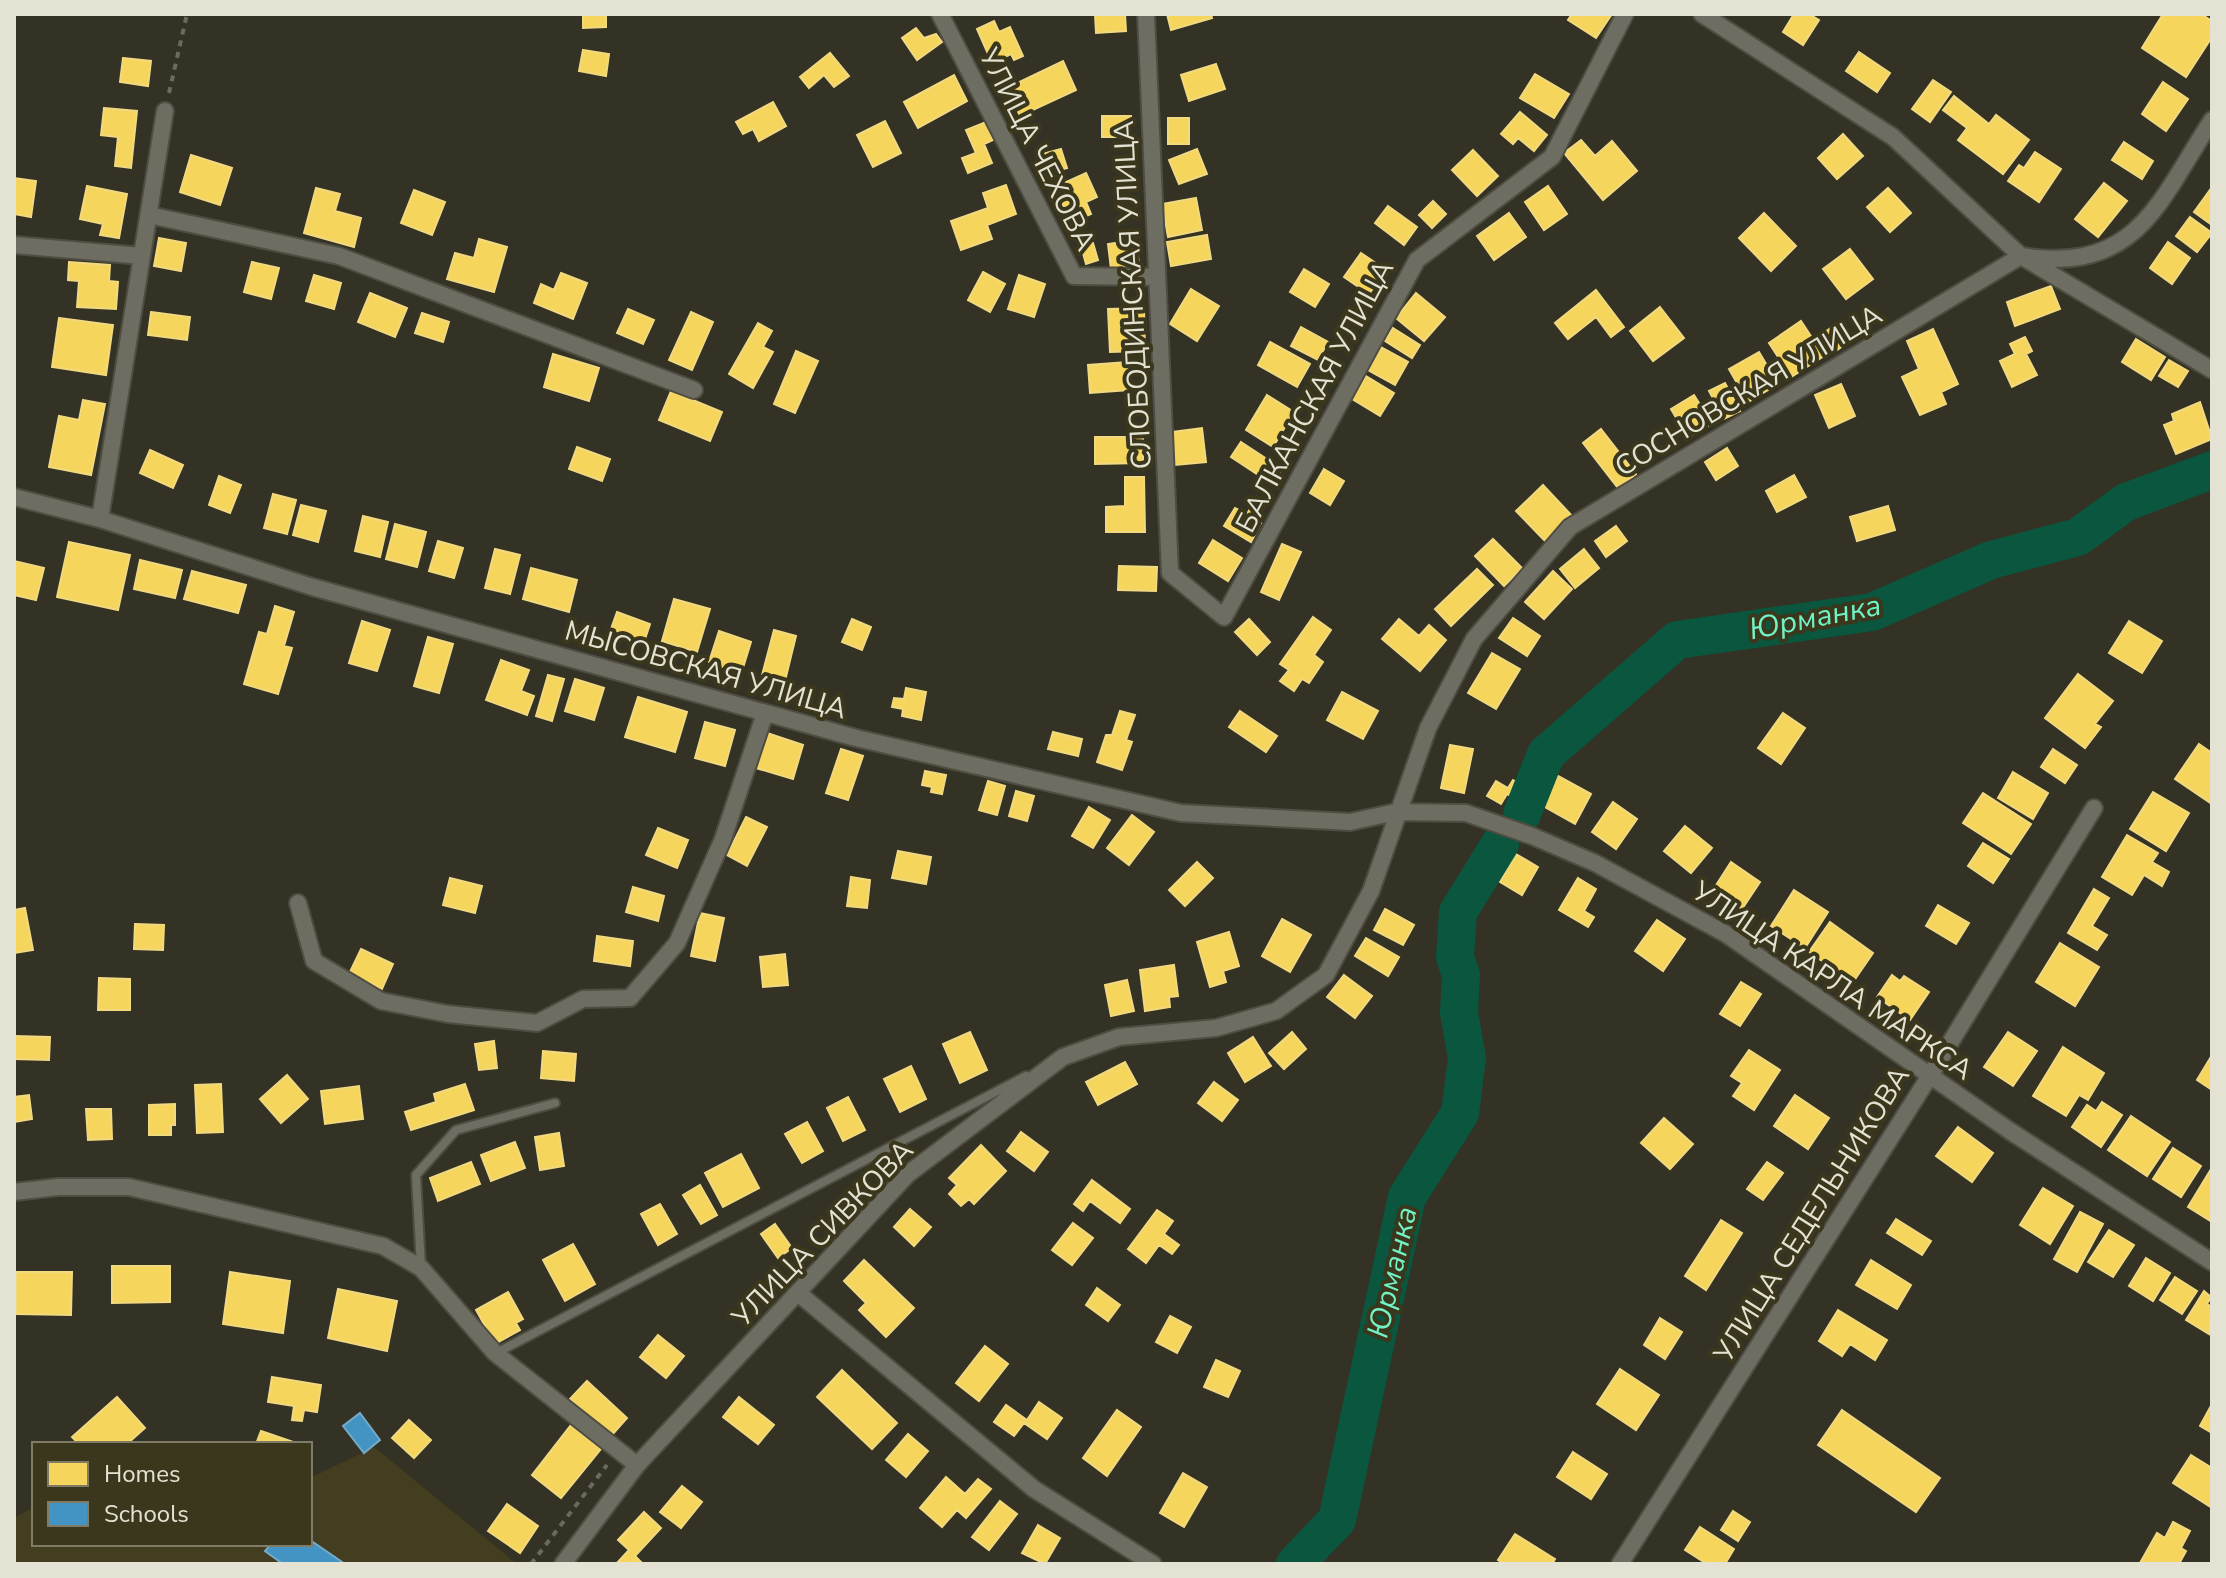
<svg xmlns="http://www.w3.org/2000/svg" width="2226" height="1578" font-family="'Nunito Sans',sans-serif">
<rect width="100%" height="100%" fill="#343224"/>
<path fill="#433e1f" d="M374 1447 517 1564H14V1518L34 1507V1544H310V1478Z"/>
<path fill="#f6d55c" stroke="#f1d980" stroke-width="2" d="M583 14H606V27L583 28Z
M1095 14H1125L1126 31 1096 33Z
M1167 14H1211L1212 18 1171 30Z
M1572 14H1612L1596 38 1568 20Z
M1794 14H1809L1819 20 1803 45 1783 32Z
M2163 14H2201L2212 21V37L2186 77 2142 48Z
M994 21 999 32 1010 27 1023 56 1014 60 1011 54 992 63 977 29Z
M916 28 924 38 936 34 942 42 917 60 902 38Z
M583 50 609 54 606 76 579 71Z
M1859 52 1890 73 1877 92 1846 71Z
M830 53 849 76 834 87 824 75 809 88 800 77Z
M123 58 151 61 148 86 120 82Z
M1063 61 1076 90 1020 116 1007 88Z
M1216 64 1225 89 1189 101 1181 75Z
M1535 74 1569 94 1554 118 1520 98Z
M954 75 967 101 918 128 904 102Z
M1933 80 1951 92 1930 122 1912 109Z
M2163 82 2188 99 2166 131 2142 114Z
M1954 96 1989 124 1996 115 2029 140 2003 174 1958 140 1967 128 1943 110Z
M773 102 786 126 759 141 753 129 743 134 736 122Z
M104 108 137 111 131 168 115 166 118 137 101 135Z
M1520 112 1547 135 1534 151 1518 138 1513 144 1501 134Z
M1102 116H1131V137H1102Z
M1168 118H1189V144H1168Z
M885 121 901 153 873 167 857 135Z
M986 122 993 140 984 144 992 163 968 173 962 158 976 153 966 130Z
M1843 134 1863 156 1837 179 1818 158Z
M1581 140 1595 156 1612 141 1637 171 1603 200 1564 153Z
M2124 142 2153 161 2142 179 2112 160Z
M1061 149 1067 168 1045 174 1039 155Z
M1197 149 1207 174 1179 184 1169 160Z
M1473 150 1498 176 1477 196 1452 170Z
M2035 152 2061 169 2039 202 2008 181 2019 165 2024 168Z
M191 155 232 168 220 205 180 192Z
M1086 173 1097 197 1086 202 1091 214 1071 223 1055 187Z
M14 178 36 181 31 217 14 214Z
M2104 183 2127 201 2098 237 2075 219Z
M1006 185 1016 214 987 225 992 239 961 250 951 221 988 208 983 193Z
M87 186 127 194 119 238 100 235 103 224 80 219Z
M1548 186 1567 214 1544 230 1525 202Z
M2212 187V225L2194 212Z
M316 188 340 194 335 211 361 218 354 247 304 233Z
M1888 188 1911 213 1890 232 1867 207Z
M414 190 445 202 432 235 401 223Z
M1196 198 1202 230 1168 237 1162 204Z
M1433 201 1446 214 1432 228 1419 215Z
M1388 206 1417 227 1404 245 1375 223Z
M1509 213 1526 237 1494 260 1477 236Z
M1764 213 1796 246 1771 271 1739 238Z
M2190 217 2212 233 2197 252 2176 236Z
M1207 235 1211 259 1171 266 1167 242Z
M159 238 186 243 181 271 154 266Z
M479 239 507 247 494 292 447 279 455 253 474 258Z
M1136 240 1139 265 1111 269 1108 244Z
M2168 242 2190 258 2172 284 2150 268Z
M1093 243 1098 260 1086 264 1081 246Z
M1850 249 1873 279 1846 299 1823 269Z
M1361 253 1386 270 1369 294 1344 277Z
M69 262 110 265 109 281 118 282 116 309 77 307 79 281 68 280Z
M252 262 279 268 271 299 244 292Z
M1304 269 1329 284 1315 307 1290 292Z
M983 272 1005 284 990 312 968 300Z
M561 273 587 283 573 319 534 303 541 284 554 290Z
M314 275 341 283 334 309 306 301Z
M1019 275 1045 284 1034 317 1008 309Z
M2051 286 2060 309 2015 326 2007 302Z
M1191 289 1219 306 1197 341 1170 324Z
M1596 290 1624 327 1611 337 1596 317 1568 339 1555 323Z
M370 293 407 308 395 337 358 322Z
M1416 293 1445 317 1424 341 1396 318Z
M1660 307 1684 338 1653 361 1630 331Z
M1144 308 1145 351 1110 352 1108 309Z
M628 309 654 320 643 344 617 333Z
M151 312 190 317 187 340 148 335Z
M691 312 713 322 692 370 669 360Z
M422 313 449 322 443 342 415 333Z
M59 318 113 325 106 375 52 367Z
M1801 321 1824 356 1791 377 1769 343Z
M1839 322 1851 340 1833 353 1821 335Z
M758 323 772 331 763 347 773 352 753 388 729 374Z
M1301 327 1328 342 1318 360 1291 346Z
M1393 328 1420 345 1412 358 1385 341Z
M1933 329 1958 384 1941 392 1946 404 1920 415 1902 377 1919 369 1907 341Z
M2025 337 2032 351 2026 354 2037 375 2012 387 2000 361 2015 354 2010 344Z
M2136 339 2165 357 2151 380 2122 362Z
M1270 342 1310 364 1297 387 1258 365Z
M1381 347 1408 362 1395 385 1368 370Z
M796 351 818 361 795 413 774 404Z
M1759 352 1778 384 1748 402 1729 369Z
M553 354 599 368 589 401 544 387Z
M2169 360 2188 371 2178 387 2159 376Z
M1127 362 1129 390 1090 393 1088 365Z
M1366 376 1394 393 1380 416 1352 399Z
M1725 383 1740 411 1724 419 1709 391Z
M1841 384 1855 416 1829 428 1815 395Z
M671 391 722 412 710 441 659 420Z
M1267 395 1294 412 1273 447 1246 430Z
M1694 395 1712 424 1688 438 1671 409Z
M83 400 105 404 91 475 49 467 59 416 79 420Z
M2200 402 2212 439 2176 454 2164 425 2174 421 2172 414Z
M1202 428 1206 462 1175 465 1171 432Z
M1601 429 1636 474 1618 488 1583 443Z
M1095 437H1143V463L1095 464Z
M1241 442 1282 469 1272 484 1231 457Z
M577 447 610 459 602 481 569 469Z
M1727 448 1738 466 1716 480 1705 462Z
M150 450 183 465 173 488 140 473Z
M1324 469 1344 481 1330 505 1310 493Z
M1794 475 1806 497 1777 512 1766 491Z
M219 476 241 485 230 513 209 505Z
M1125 477H1144L1145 532H1106V507L1125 506Z
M1543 485 1574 518 1548 544 1516 511Z
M273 494 296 500 287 534 264 528Z
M1257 497 1266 503 1256 520 1261 523 1251 542 1224 526 1235 508 1247 514Z
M301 505 326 511 318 542 293 535Z
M1888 506 1895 530 1857 541 1850 517Z
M363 516 388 522 380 557 355 551Z
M395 524 426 532 417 567 386 559Z
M1616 526 1627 541 1606 557 1595 541Z
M1493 539 1522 568 1504 586 1475 556Z
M1213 540 1242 558 1228 581 1199 563Z
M438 541 463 548 454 578 429 571Z
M69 542 130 555 118 610 57 597Z
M1282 544 1301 552 1279 600 1261 592Z
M495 549 520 555 510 594 485 588Z
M1584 549 1599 568 1575 588 1560 569Z
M140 560 182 570 175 598 134 589Z
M14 561 44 568 36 600 14 595Z
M1119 566 1157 567 1156 591 1118 590Z
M531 568 577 580 569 612 523 599Z
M1477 569 1493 585 1451 626 1435 609Z
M192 571 246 585 238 613 184 599Z
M1553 571 1572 589 1544 619 1525 602Z
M674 599 710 609 697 652 662 641Z
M275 606 294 612 284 646 292 648 278 694 244 684 259 632 267 634Z
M617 612 650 624 644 642 611 629Z
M1313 617 1331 630 1314 655 1323 662 1309 683 1302 679 1294 691 1280 681 1289 670 1280 664Z
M1513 618 1540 636 1527 656 1499 638Z
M852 619 871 627 862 650 842 642Z
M1249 619 1270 642 1257 655 1235 632Z
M1399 619 1419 636 1429 625 1446 640 1420 671 1382 639Z
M362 621 390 630 377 671 349 663Z
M2129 621 2162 641 2142 673 2109 653Z
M774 630 796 636 784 685 761 679Z
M719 631 751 642 743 668 733 664 731 670 709 662Z
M428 637 453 644 439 693 414 686Z
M1492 653 1520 669 1496 709 1468 693Z
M501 660 529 670 521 691 534 696 527 715 486 700Z
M2078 674 2113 701 2095 724 2101 727 2085 748 2045 718Z
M548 675 564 679 552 721 536 716Z
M575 679 604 688 594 720 565 711Z
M906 688 926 692 921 720 902 716 903 709 892 707 894 698 904 699Z
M1342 692 1378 711 1363 739 1327 720Z
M638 697 687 712 675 752 625 737Z
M1120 711 1135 715 1126 740 1132 742 1122 770 1097 762 1106 735H1112Z
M1240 711 1277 736 1266 752 1229 727Z
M1783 713 1805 728 1781 764 1758 748Z
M705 722 735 730 725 766 695 758Z
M1053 732 1082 739 1078 756 1048 749Z
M767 733 803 745 793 779 756 768Z
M2199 744 2212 753V804L2175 779Z
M1450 745 1473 749 1464 793 1441 788Z
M841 749 863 756 848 800 826 793Z
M2053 749 2077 765 2065 783 2041 767Z
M925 771 946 775 942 794 931 792 932 787 922 785Z
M2013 772 2048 793 2033 819 1998 798Z
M1558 776 1591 794 1575 824 1541 805Z
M1513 780 1529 789 1521 802 1507 794 1501 804 1487 796 1496 781 1508 788Z
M988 781 1005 786 997 815 979 810Z
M1016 791 1034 796 1027 821 1009 816Z
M2153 792 2189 813 2166 851 2130 829Z
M1983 793 2031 824 2011 854 1963 823Z
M1613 802 1637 819 1616 849 1592 832Z
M1089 807 1110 820 1093 848 1072 836Z
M1132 815 1154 832 1129 865 1107 848Z
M746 817 767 827 747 866 727 855Z
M1685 826 1712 848 1691 873 1664 851Z
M658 828 688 840 677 868 646 855Z
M2127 835 2158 853 2152 862 2169 872 2162 886 2144 875 2132 895 2102 877Z
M1983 843 2009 859 1993 883 1968 866Z
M898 851 931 857 926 884 892 878Z
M1516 854 1538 867 1522 895 1500 882Z
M1197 862 1213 878 1185 906 1169 890Z
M1731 862 1760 882 1742 909 1713 890Z
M851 877 870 880 867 908 847 906Z
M450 878 482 886 475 913 443 905Z
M1578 878 1596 889 1584 911 1594 917 1588 927 1559 910Z
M633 887 664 896 658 921 626 912Z
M2094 889 2109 898 2092 926 2107 935 2097 950 2068 933Z
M1794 890 1828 912 1805 948 1771 926Z
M1938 905 1969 923 1956 944 1926 926Z
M25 908 33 950 14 953V910Z
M1385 909 1414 925 1403 945 1374 930Z
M700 913 724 918 715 961 691 956Z
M1282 919 1311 935 1290 972 1262 956Z
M1657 920 1685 939 1663 971 1635 951Z
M1830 922 1873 953 1853 982 1809 952Z
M135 924 164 925 163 950 134 949Z
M1229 932 1239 966 1223 971 1226 982 1210 987 1197 942Z
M597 936 633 941 630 966 594 961Z
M1366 938 1399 957 1388 976 1355 956Z
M2060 943 2099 967 2075 1006 2036 982Z
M361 949 393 964 382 989 349 974Z
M785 954 788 985 763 987 760 957Z
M1174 965 1178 996 1169 997 1170 1007 1145 1011 1140 970Z
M1344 975 1372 996 1355 1018 1327 997Z
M1892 975 1900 981 1904 976 1929 992 1910 1020 1877 997Z
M99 978 130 979V1010H98Z
M1127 980 1134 1011 1111 1016 1105 985Z
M1741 982 1761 994 1740 1026 1720 1014Z
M970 1032 987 1070 960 1083 943 1044Z
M1292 1032 1306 1049 1284 1069 1269 1053Z
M2008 1032 2037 1051 2013 1086 1984 1067Z
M14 1036 50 1037 49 1060 14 1059Z
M1253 1037 1271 1066 1245 1082 1228 1053Z
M494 1041 497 1068 479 1070 475 1044Z
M2063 1047 2104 1073 2088 1100 2079 1095 2066 1116 2033 1096Z
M1749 1050 1780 1070 1754 1110 1733 1096 1742 1083 1731 1076Z
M543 1051 576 1054 574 1081 541 1078Z
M2212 1055V1090L2197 1080Z
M1125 1062 1137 1084 1098 1105 1086 1082Z
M911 1066 926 1099 900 1112 884 1079Z
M287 1075 308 1099 281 1123 260 1099Z
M1214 1082 1238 1100 1222 1121 1198 1103Z
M221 1084 223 1132 197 1133 195 1085Z
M465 1084 474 1110 411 1130 405 1112 436 1102 434 1094Z
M359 1086 363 1119 325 1124 321 1091Z
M29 1095 32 1119 14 1122V1097Z
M1795 1095 1829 1118 1808 1149 1774 1126Z
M848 1097 865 1130 843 1141 827 1108Z
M2102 1102 2122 1115 2101 1147 2072 1127 2087 1105 2096 1111Z
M175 1104V1125H171V1135H149V1105Z
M86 1109H111L112 1139 88 1140Z
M2131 1116 2170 1142 2147 1176 2108 1150Z
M1664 1118 1693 1144 1670 1169 1641 1143Z
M807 1122 823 1151 802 1163 785 1134Z
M1958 1127 1993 1153 1972 1182 1936 1156Z
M1021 1132 1048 1152 1034 1171 1007 1151Z
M559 1133 564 1166 540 1170 535 1137Z
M515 1142 525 1168 491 1181 481 1155Z
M981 1145 1006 1171 974 1204 969 1199 961 1206 949 1194 957 1185 949 1178Z
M2173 1148 2201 1166 2181 1197 2153 1179Z
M741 1154 759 1188 723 1207 705 1173Z
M471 1162 480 1184 438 1201 430 1178Z
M1767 1162 1783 1173 1763 1200 1747 1189Z
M2211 1169 2212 1170V1222L2188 1207Z
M1092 1180 1130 1209 1120 1223 1090 1201 1083 1211 1074 1204Z
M700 1185 717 1215 701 1224 683 1195Z
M2043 1188 2073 1206 2050 1244 2020 1225Z
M660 1204 677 1234 658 1245 641 1214Z
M910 1209 931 1227 914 1246 894 1227Z
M1157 1210 1173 1221 1164 1234 1179 1245 1172 1254 1159 1245 1146 1263 1128 1249Z
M2080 1212 2103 1224 2077 1272 2054 1259Z
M1896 1219 1931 1241 1922 1255 1887 1233Z
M1721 1220 1742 1233 1706 1290 1685 1276Z
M1073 1223 1093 1238 1072 1265 1052 1250Z
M775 1224 792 1248 778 1258 761 1234Z
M2109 1230 2134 1245 2113 1277 2088 1262Z
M573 1244 595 1284 565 1301 543 1260Z
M2146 1258 2170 1273 2153 1301 2129 1286Z
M864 1260 914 1308 886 1337 859 1310 866 1303 844 1281Z
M1871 1260 1911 1285 1897 1309 1856 1285Z
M112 1266H170V1302L112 1303Z
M16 1272H72L71 1315 16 1314Z
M230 1272 290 1281 283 1333 223 1324Z
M2175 1277 2197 1291 2182 1314 2160 1300Z
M1097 1288 1120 1305 1108 1321 1086 1305Z
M338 1289 397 1301 387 1351 328 1338Z
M2204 1291 2211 1297 2207 1304 2212 1307 2209 1334 2186 1320Z
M508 1292 523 1319 516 1323 520 1330 495 1344 476 1310Z
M1838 1310 1887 1340 1875 1360 1850 1344 1842 1356 1819 1341Z
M1170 1316 1191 1327 1177 1353 1156 1342Z
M1660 1318 1682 1332 1665 1359 1644 1345Z
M658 1335 684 1356 666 1378 640 1357Z
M985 1346 1008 1364 979 1401 956 1383Z
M1216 1360 1240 1371 1228 1397 1204 1387Z
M1620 1369 1659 1395 1636 1430 1597 1404Z
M842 1370 897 1423 872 1449 817 1397Z
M272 1377 321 1385 317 1412 304 1410 302 1421 292 1420 294 1406 268 1402Z
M587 1381 627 1418 611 1436 570 1399Z
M117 1397 145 1428 127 1444H79L72 1437Z
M739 1397 774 1425 758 1444 723 1417Z
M1039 1402 1062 1418 1047 1439 1024 1423 1014 1436 994 1422 1006 1405 1027 1420Z
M2212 1404V1433L2200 1426Z
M1117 1410 1141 1427 1107 1476 1083 1458Z
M1842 1410 1940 1478 1916 1512 1818 1445Z
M409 1420 431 1440 414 1458 392 1438Z
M571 1425 601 1449 561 1498 532 1475Z
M261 1431 299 1444H256Z
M908 1434 928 1451 906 1477 886 1460Z
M1573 1452 1607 1474 1591 1499 1557 1477Z
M2191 1455 2212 1468V1508L2173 1483Z
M1183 1473 1207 1487 1184 1527 1160 1513Z
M946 1477 965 1494 978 1479 991 1489 966 1518 957 1510 942 1527 920 1508Z
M682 1486 702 1502 681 1528 660 1512Z
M1000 1501 1017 1514 989 1550 972 1537Z
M507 1504 538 1526 520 1553 488 1531Z
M1733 1511 1750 1522 1738 1541 1721 1530Z
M644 1512 661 1528 635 1556 643 1564H616L629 1550 618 1540Z
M2173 1522 2190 1531 2181 1548 2186 1551 2179 1564 2140 1563 2157 1533 2165 1538Z
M1038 1525 1060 1538 1045 1564 1022 1553Z
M1700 1527 1734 1549 1725 1564H1707L1685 1550Z
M1515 1534 1555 1559 1552 1564H1504L1498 1560Z"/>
<path fill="#4393c3" stroke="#73abc8" stroke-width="2" d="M360 1413 380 1440 364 1453 343 1426Z
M310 1540 345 1564H283L265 1551 271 1544H310Z"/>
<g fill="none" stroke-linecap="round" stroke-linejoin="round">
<path stroke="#0a563f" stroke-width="38" d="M1522 814 1546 754 1677 640 1872 612 1991 560 2078 537 2126 502 2212 470
M1295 1564 1337 1520 1407 1197 1460 1113 1467 1058 1459 1013 1461 975 1455 957 1458 912 1500 844"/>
<defs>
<path id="lane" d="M421 1267 416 1175 456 1130 555 1103
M496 1353 1026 1076"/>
<path id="street" d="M940 14 1074 276 1157 277
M1146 14 1170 573 1224 617 1417 260 1552 157 1625 14
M1702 14 1893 137 2021 256 2212 370
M149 215 339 256 694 390
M14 245 142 256
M14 497 100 519 309 586 856 738 1181 813 1350 822 1396 812 1466 813 1532 836 1595 863 1726 934 2010 1131 2212 1262
M100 519 165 111
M298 903 314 961 381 1001 448 1014 537 1023 583 999 630 998 677 943 723 839 765 713
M14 1192 58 1187H129L383 1246 421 1268 495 1353 637 1465
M798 1293 1034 1489 1153 1564
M563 1564 637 1465 908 1174 1063 1057 1119 1037 1216 1028 1276 1011 1326 975 1371 891 1428 728 1474 639 1570 527 2021 256C2137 274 2158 203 2212 120
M1620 1564 1931 1074 2094 808"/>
</defs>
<use href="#lane" stroke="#4f4d41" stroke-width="12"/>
<use href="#street" stroke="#4f4d41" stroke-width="20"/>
<path stroke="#6c6a60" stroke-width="4" stroke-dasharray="6 6" stroke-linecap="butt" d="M169 93 187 14
M531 1564 607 1465"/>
<use href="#lane" stroke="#6e6d61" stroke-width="8"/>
<use href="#street" stroke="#6e6d61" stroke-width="16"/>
</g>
<g text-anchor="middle" stroke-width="8" stroke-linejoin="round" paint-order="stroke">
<g font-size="28" fill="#e4e2d3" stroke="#3b371d">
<text transform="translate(1038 149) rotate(63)" y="10">УЛИЦА ЧЕХОВА</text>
<text transform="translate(1132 295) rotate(-93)" y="10">СЛОБОДИНСКАЯ УЛИЦА</text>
<text transform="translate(1748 390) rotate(-31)" y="10">СОСНОВСКАЯ УЛИЦА</text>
<text transform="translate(1314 396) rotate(-62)" y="10">БАЛКАНСКАЯ УЛИЦА</text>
<text transform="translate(706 669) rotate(16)" y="10">МЫСОВСКАЯ УЛИЦА</text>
<text transform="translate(1833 980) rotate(34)" y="10">УЛИЦА КАРЛА МАРКСА</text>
<text transform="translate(1811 1214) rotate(-58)" y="10">УЛИЦА СЕДЕЛЬНИКОВА</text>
<text transform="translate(822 1233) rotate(-46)" y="10">УЛИЦА СИВКОВА</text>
</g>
<g font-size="30" font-style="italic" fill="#71f2c4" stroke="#3b371d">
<text transform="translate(1815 617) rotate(-11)" y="10">Юрманка</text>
<text transform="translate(1392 1272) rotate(-77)" y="10">Юрманка</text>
</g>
</g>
<rect width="2226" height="1578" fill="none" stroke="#e4e2d3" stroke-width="32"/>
<rect x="32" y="1442" width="280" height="104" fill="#3b371d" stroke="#7f7b66" stroke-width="2"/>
<rect x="48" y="1462" width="40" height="24" fill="#f6d55c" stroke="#7f7b66" stroke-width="2"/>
<text x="104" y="1482" font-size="24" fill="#e4e2d3">Homes</text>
<rect x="48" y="1502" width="40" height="24" fill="#4393c3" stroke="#7f7b66" stroke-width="2"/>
<text x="104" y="1522" font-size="24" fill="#e4e2d3">Schools</text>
</svg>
